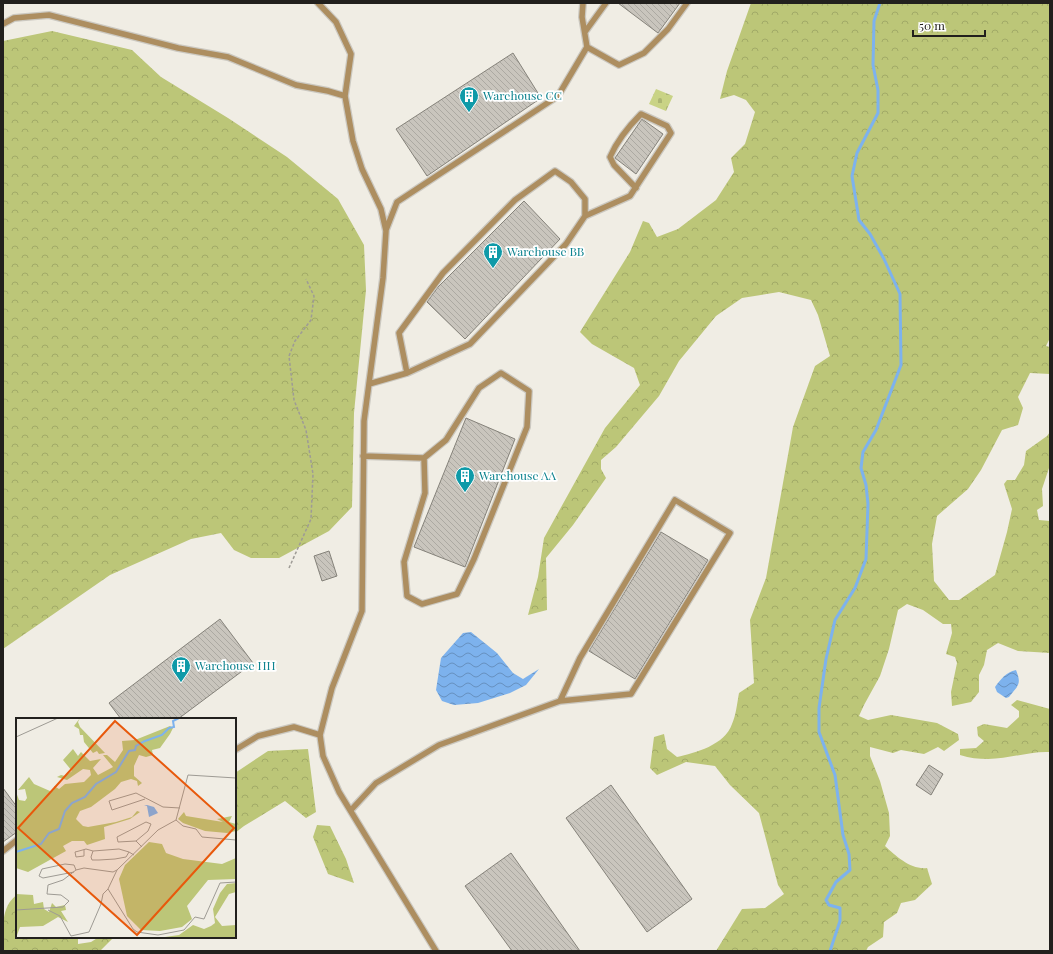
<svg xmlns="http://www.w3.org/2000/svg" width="1053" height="954" font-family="'Playfair Display',serif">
<defs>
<pattern id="forest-crowns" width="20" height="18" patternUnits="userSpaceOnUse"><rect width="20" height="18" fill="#bcc678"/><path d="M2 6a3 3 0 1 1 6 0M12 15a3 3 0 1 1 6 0" fill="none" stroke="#a1aa67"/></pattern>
<pattern id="cemetery-stones" width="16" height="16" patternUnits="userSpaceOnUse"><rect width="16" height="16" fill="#c9d385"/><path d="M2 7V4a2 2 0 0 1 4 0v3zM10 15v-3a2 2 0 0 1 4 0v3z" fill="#acb572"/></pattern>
<pattern id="water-waves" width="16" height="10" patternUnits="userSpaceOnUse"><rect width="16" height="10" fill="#7db2ed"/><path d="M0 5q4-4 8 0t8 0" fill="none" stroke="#6690bf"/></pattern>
<pattern id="building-back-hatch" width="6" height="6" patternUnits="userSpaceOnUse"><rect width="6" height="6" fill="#c9c5bd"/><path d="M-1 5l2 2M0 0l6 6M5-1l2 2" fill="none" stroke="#aca9a2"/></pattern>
</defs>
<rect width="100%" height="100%" fill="#f0ede4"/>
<path fill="url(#forest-crowns)" d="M751 3H1050V338L1046 346 1050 347V374L1030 373 1018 397 1023 408 1018 425 1002 430 981 470 968 489 937 516 932 544 934 581 949 600H959L995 575 1007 532 1012 509 1004 484 1007 480H1015L1024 465 1026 451 1047 436 1050 432V465L1042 489 1043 506 1037 510 1039 520 1050 521V653L1018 651 998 643 987 650 984 665 979 675V692L971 702 952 706 951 692 957 663 955 657 946 654 952 633 951 624H943L923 610 907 604 898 610 889 649 880 676 864 705 859 716 868 720 891 715 937 723 958 734 959 740 944 751 938 747 924 754 901 750 893 753 870 747V756L880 781 889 813 890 836 885 846C896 856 911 870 927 868L932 884 915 900 901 903 897 913 884 922 883 937 868 947 866 951H716L742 909 765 908 784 894 778 885 759 813 730 785 715 766 686 762 657 775 650 768 654 737 664 734 667 749 677 757C695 753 725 745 732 724 736 715 737 704 739 693L754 683 750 620 766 578 793 427 815 366 830 356 818 315 811 300 779 292 742 298 716 316 679 361 659 396 616 447 601 460V469L606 478 573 525 546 558 547 610 528 615 538 577 544 538 605 428 640 385 634 368 592 344 580 332 630 252 643 221 649 223 657 237 678 229 716 200 734 172 731 158 745 144 755 112 746 100 734 95 720 99 727 71Z
M52 31 132 50 161 77 228 118 287 157 338 199 364 245 366 290 354 413 352 507 329 531 279 558H251L234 550 221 533 191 539 110 575 3 649V41Z
M1017 700 1050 709V752C1029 751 1009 759 988 759 978 759 970 758 960 755V749L976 748 984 741 978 736 977 727 984 724 1007 728 1019 717V711L1011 705Z
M308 749 316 812 306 818 285 801 244 826 235 833V773L268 751Z
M317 825 330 826 346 859 354 883 328 874 313 837Z
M17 895V937H78V944L91 942 99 937H114L100 951H3C3 932 0 906 17 895Z"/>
<path fill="url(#cemetery-stones)" d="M656 89 673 96 666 111 649 104Z"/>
<path fill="url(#water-waves)" d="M471 632 497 653 513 673 523 679 539 669 526 685 510 693 478 703 454 705 442 701 436 690 441 658 463 633Z
M1016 670C1022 685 1018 685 1009 697L1006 698 997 692 995 687C1001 679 1006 672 1016 670Z"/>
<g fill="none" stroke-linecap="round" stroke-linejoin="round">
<path stroke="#7db2ed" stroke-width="3" d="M830 951 840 921V908L829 905 826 900 836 882 850 870 849 854 843 835 835 775 819 732V708L826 659 835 620 855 588 866 559 868 504 866 485 861 468 863 452 876 430 901 365 900 294 884 259 870 234 859 220 852 176 857 153 878 113V90L873 65 874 21 880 3"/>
</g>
<path fill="url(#building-back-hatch)" stroke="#85827a" d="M618 3H680L658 33Z
M513 53 541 98 427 176 396 129Z
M642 119 663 134 636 174 615 158Z
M524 201 560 239 465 339 427 302 438 287Z
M466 418 515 439 465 567 414 547Z
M661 532 708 560 635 679 589 651Z
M329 551 337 576 322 581 314 556Z
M220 619 253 663 178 719H121L109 703Z
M929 765 943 774 931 795 916 785Z
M611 785 692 899 647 932 566 818Z
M3 788 17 807V832L3 842Z
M511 853 580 951H512L465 886Z"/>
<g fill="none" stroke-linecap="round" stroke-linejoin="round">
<defs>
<path id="lane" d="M318 3 336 22 351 54 345 96
M3 24 14 18 49 15 178 48 228 57 296 85 328 91 345 96 353 141 362 169 381 209 386 231 383 278 364 421 362 611 332 688 320 735 323 756 339 792 436 951
M585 32 606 3
M587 47 619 65 644 53 668 29 687 3
M585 216 630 196 671 133 667 126 641 114C629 126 617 141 610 157L614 165 636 188
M386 230 397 202 558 96 587 47 582 17 583 3
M369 384 407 373 470 344 566 244 585 216V199L571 182 555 171 515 200 443 273 399 333 407 373
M363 456 424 458 446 440 479 388 501 373 529 391 527 427 474 559 457 594 422 604 407 596 404 562 425 493 424 458
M235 750 258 736 294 727 320 735
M351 810 376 783 439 745 560 701 631 694 730 533 675 500 580 658 560 701
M3 851 17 840"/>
</defs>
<use href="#lane" stroke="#cbc8c0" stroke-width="8"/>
<path stroke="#9e9b95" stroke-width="1.5" stroke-dasharray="3 2" stroke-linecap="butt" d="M289 568 311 519 313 474 306 430 294 400 289 356 295 341 311 320 314 296 306 279"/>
<use href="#lane" stroke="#ad8e60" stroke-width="5.5"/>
</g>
<defs>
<symbol id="building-pin" viewBox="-11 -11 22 30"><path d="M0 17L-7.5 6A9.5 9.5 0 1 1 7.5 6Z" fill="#0f9aa8" stroke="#fff"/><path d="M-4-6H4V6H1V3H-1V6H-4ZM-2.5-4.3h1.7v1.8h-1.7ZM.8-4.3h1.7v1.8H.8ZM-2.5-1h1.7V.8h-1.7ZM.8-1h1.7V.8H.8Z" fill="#fff"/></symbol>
</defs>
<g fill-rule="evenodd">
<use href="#building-pin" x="458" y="85" width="22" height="30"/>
<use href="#building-pin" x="482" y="241" width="22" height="30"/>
<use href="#building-pin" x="454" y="465" width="22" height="30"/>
<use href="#building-pin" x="170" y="655" width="22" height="30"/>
</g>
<g text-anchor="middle" stroke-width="3.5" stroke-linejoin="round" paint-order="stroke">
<g font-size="12" fill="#0d838f" stroke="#fff" text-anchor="start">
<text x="483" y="100">Warehouse CC</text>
<text x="507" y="256">Warehouse BB</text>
<text x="479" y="480">Warehouse AA</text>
<text x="195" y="670">Warehouse HH</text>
</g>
</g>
<g transform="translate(16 718)">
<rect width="220" height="220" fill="#f0ede4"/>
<path d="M64 0 62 4 64 9 89 35 83 36 81 33 77 35 68 24 67 17H64L63 11 58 8ZM154 8 157 10 154 16 144 30 136 32 137 37 130 39 123 37 118 48V58L126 65 122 68 121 63 115 61 105 64 99 71 75 89 64 93 60 101 67 108 72 109 100 104 116 99 121 93 124 94 114 101 88 109 89 121 71 127 68 123H56L47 128 50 133 12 154 0 150V74L3 82 9 83 11 80 9 71 2 72 13 59 18 66 34 73 38 72V68L43 71 49 66 68 64 75 57 74 52 67 51 51 62 41 59 45 57 49 58 56 53 47 42 57 31 62 38 65 34 74 43 85 41 77 50 82 57 97 49 87 37H91L99 44 107 32 106 23 119 22ZM168 94 170 98 207 104 201 101 216 98 213 104 220 106V113L211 115 189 113 167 105 162 101ZM133 124 146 126 150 135 167 141 206 146 220 140V161L192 162 171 188 176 201 166 209 144 213 125 212 111 198 103 161 109 147ZM220 165V174L213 176 199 199 206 208 220 207V220H142L163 217 177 207 188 211 195 208 199 205 197 191 204 175 211 166ZM0 176 17 177 18 186 27 184 28 191 33 194 36 185 40 189 49 187 50 192 45 193 52 204 42 199 27 208 4 209 0 220Z" fill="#bcc678"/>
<path d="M128 87H131L138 89 142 95 133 99 131 88Z" fill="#7db2ed"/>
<path fill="none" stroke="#7db2ed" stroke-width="2" d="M0 134 25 126 33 115 43 111 49 93 56 85 69 79 80 66 100 54 113 33 119 32 120 28 129 23 146 17 153 10 158 9 157 3 163 0"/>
<path fill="none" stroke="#9e9b94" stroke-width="1" d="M0 19 42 0M220 60 172 57 160 102 142 112 101 152 92 171 117 211 121 214 142 217 168 212 179 199 188 201 204 165 220 164M129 81 96 92 93 83 120 75 147 89 164 90M160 102 167 108 180 111 186 119 220 122M120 123 132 113 135 106 130 104 101 119 102 124 120 123 126 129M68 132V138L60 139 59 134 63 133 70 131 77 133M113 134 110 139 99 141 83 142H76L75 139 77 133 103 131 113 134 118 137M58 154 27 160 23 158 26 151 49 146 58 147 60 152M0 192 47 189 53 183 45 177 31 176 32 167 47 162 60 152 68 150 97 154 101 152M32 192 44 198 55 218M55 218 73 214 85 186 87 176 92 171"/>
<path fill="#e8590c" fill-opacity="0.15" stroke="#e8590c" stroke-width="2" d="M99 3 218 110 121 217 2 110Z"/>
<rect width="220" height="220" fill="none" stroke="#22201d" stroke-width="2"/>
</g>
<rect width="1053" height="954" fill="none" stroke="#22201d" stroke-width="8"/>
<path d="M913 30v6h72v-6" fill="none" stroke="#22201d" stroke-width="2"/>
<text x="919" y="30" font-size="12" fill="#22201d" stroke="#ffffff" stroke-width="3" paint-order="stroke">50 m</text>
</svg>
